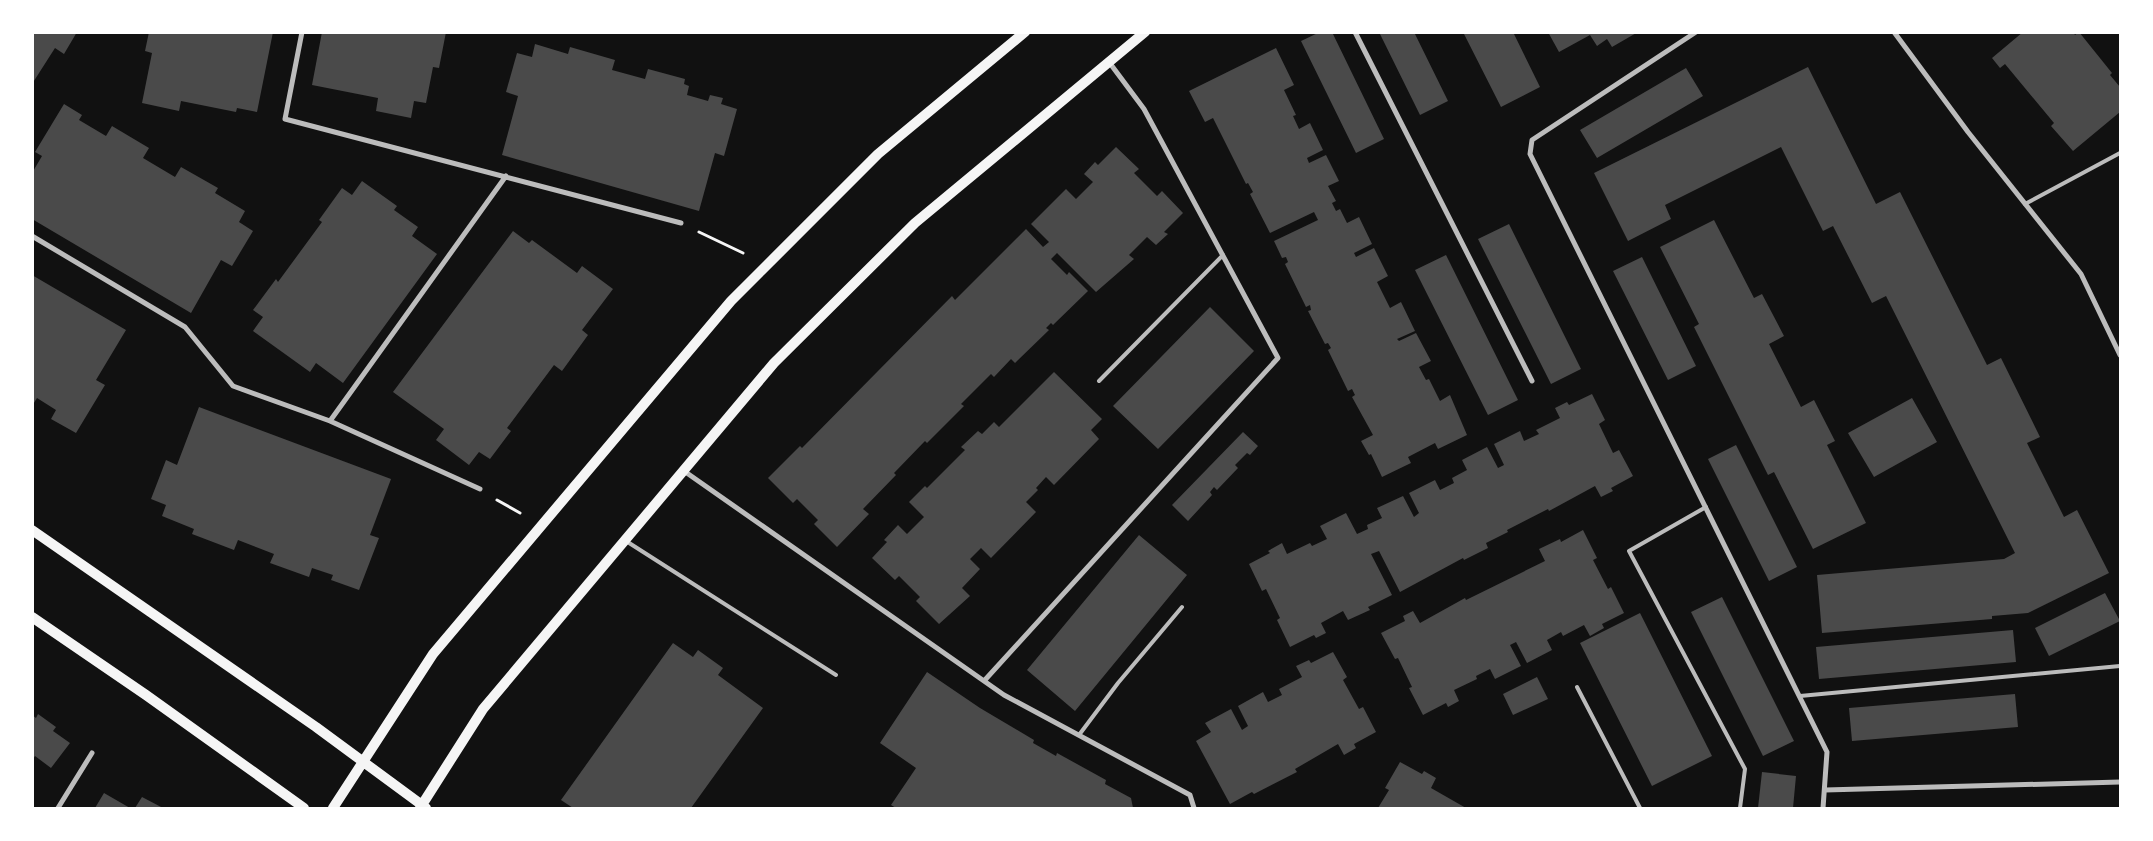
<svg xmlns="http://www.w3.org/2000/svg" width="2153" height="841" font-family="Ubuntu,sans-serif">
<rect width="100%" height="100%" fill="#111"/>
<path fill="#4a4a4a" d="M32 32H77L64 54 55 48 32 84Z
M149 32H273L257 112 237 108 236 112 181 101 179 111 142 103 152 53 145 51Z
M322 32H446L439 68 433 67 426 103 414 101 411 118 376 111 378 98 312 85Z
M1320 32H1332L1384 139 1356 153 1301 41Z
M1379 32H1414L1448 101 1420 115Z
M1463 32H1513L1540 87 1501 107Z
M1548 32H1638L1612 47 1607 39 1597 46 1590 35 1559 52Z
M2023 32H2073L2075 35 2079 32 2112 73 2110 75 2120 87V112L2073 151 2051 126 2054 123 2005 64 2000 68 1992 58Z
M535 44 568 54 570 47 615 60 612 70 645 79 648 69 685 79 684 84 689 86 687 95 708 101 710 95 723 98 721 104 737 109 724 156 715 153 699 211 502 155 518 96 506 92 517 53 532 57Z
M1276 48 1294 85 1284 90 1296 115 1293 116 1299 129 1310 123 1323 150 1307 158 1309 163 1326 155 1339 181 1328 186 1336 201 1332 203 1336 211 1340 209 1347 223 1359 217 1372 244 1354 253 1356 257 1374 248 1388 276 1377 282 1390 308 1401 302 1415 331 1397 339 1399 341 1416 333 1431 361 1419 367 1426 380 1429 379 1440 401 1450 395 1467 435 1438 449 1435 443 1408 457 1411 463 1382 477 1371 454 1369 455 1361 441 1373 435 1352 397 1355 395 1352 389 1348 391 1328 350 1331 348 1328 343 1325 344 1308 311 1311 310 1310 305 1306 307 1285 264 1288 262 1286 257 1282 258 1274 241 1318 220 1314 212 1270 233 1250 194 1253 192 1248 183 1246 184 1213 118 1205 122 1189 91Z
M1808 67 1876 204 1900 192 1987 365 2001 358 2040 437 2027 443 2064 517 2077 510 2109 573 2028 613 1992 616V619L1822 633 1817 575 2004 559 2015 553 1886 296 1872 303 1833 226 1823 231 1781 147 1665 205 1671 219 1628 241 1594 173Z
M1686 68 1703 96 1597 158 1580 130Z
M64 104 82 115 79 120 106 136 112 126 149 148 143 158 175 177 181 167 218 188 215 193 245 211 239 222 253 231 232 266 221 260 191 313 32 219V173L42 156 35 152Z
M1116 147 1139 169 1134 173 1157 196 1162 191 1183 213 1164 232 1168 234 1156 245 1147 237 1129 255 1134 259 1096 292 1057 253 1051 259 1067 275 1069 272 1088 291 1053 325 1051 323 1046 328 1049 330 1015 363 1011 359 994 377 991 374 961 404 964 406 927 443 925 441 894 473 896 475 863 509 869 514 837 547 814 524 818 520 797 499 793 503 768 478 800 446 802 448 952 296 955 300 1026 229 1043 247 1049 242 1031 224 1066 189 1076 199 1093 182 1084 174 1095 162 1098 165Z
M362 181 397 206 394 210 418 227 412 236 437 254 343 383 316 363 310 372 253 331 263 317 253 310 276 279 278 282 322 222 319 220 342 188 352 195Z
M1714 220 1754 298 1762 294 1784 336 1769 344 1801 407 1814 400 1835 441 1827 445 1866 523 1813 549 1774 472 1768 475 1694 327 1699 324 1660 247Z
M1509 224 1581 369 1551 384 1478 239Z
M513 231 529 243 532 240 577 273 582 266 613 289 582 330 588 335 562 371 554 365 507 428 511 431 490 459 479 452 469 465 436 440 444 429 393 392Z
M1446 255 1518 400 1488 415 1415 270Z
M1642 257 1696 366 1668 380 1613 271Z
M32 275 126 330 96 380 105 385 76 433 51 419 56 410 37 398 32 406Z
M1210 307 1254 351 1158 449 1113 406Z
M1054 372 1102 419 1091 430 1099 439 1054 485 1046 477 1036 488 1038 490 1026 502 1036 512 991 558 981 548 970 559 980 569 962 588 970 596 939 624 916 601 920 597 899 576 895 580 872 558 887 542 884 540 898 525 907 534 924 517 909 502 925 486 927 488 965 450 961 447 978 431 982 434 994 422 999 427Z
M1592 394 1605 420 1599 424 1613 453 1619 450 1633 476 1611 488 1613 491 1601 497 1595 486 1549 511 1548 509 1507 530 1508 532 1486 543 1488 548 1464 560 1463 558 1400 592 1379 551 1371 554 1392 595 1368 607 1370 610 1348 620 1343 611 1321 623 1326 633 1316 638 1314 635 1290 647 1277 620 1280 618 1266 589 1262 591 1249 564 1270 553 1268 551 1282 543 1287 554 1310 543 1312 546 1327 539 1320 526 1346 513 1357 534 1368 529 1367 525 1382 518 1377 508 1403 496 1414 517 1419 513 1409 493 1435 480 1440 490 1454 483 1452 478 1467 470 1462 460 1487 447 1498 468 1504 465 1494 444 1520 431 1524 441 1539 434 1536 430 1560 418 1555 408 1567 402 1569 405Z
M1912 398 1937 442 1874 477 1848 433Z
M199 407 391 479 370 535 379 538 359 590 331 580 333 575 312 568 309 577 270 563 274 554 238 540 234 550 192 534 194 529 162 516 166 505 151 499 166 460 177 465Z
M1243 432 1258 446 1250 455 1247 453 1235 465 1238 468 1217 490 1214 487 1210 492 1212 495 1188 521 1172 505Z
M1736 445 1797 567 1769 581 1708 459Z
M1583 530 1597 558 1593 560 1608 589 1611 587 1624 613 1602 624 1604 628 1590 636 1584 625 1563 636 1561 632 1547 640 1552 650 1527 663 1516 642 1510 645 1521 666 1495 679 1490 669 1476 676 1477 679 1454 690 1459 701 1448 707 1446 703 1423 715 1409 688 1412 687 1398 658 1395 659 1381 633 1405 621 1403 616 1413 611 1420 623 1465 598 1466 600 1545 561 1539 549 1560 539 1561 542Z
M1139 535 1187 575 1075 711 1027 670Z
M2105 593 2120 621 2049 656 2035 628Z
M1722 597 1794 741 1763 756 1691 612Z
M1640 613 1712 756 1652 786 1580 643Z
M2013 630 2016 662 1819 679 1816 647Z
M673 643 693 657 698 650 723 668 718 675 763 708 691 808H573L561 800Z
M1333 652 1347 677 1343 680 1359 709 1363 707 1376 732 1354 744 1356 748 1344 755 1338 744 1295 769 1297 772 1254 794 1252 792 1230 804 1196 741 1211 732 1205 723 1231 709 1242 730 1248 726 1238 706 1263 692 1268 702 1282 695 1279 689 1302 677 1296 666 1309 660 1311 663Z
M927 672 980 708 1034 740 1033 743 1056 756 1057 753 1106 780 1105 784 1131 798 1133 808H896L891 805 916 768 880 743Z
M1537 677 1548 699 1513 715 1503 694Z
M2015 694 2018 727 1852 741 1849 708Z
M38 714 56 727 53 731 70 743 51 768 35 756 32 760V715L36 718Z
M1400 762 1422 774 1424 771 1436 778 1431 788 1466 808H1378L1389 790 1385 788Z
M1762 772 1796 776 1793 808H1758Z
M104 793 130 808H95Z
M142 797 163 808H135Z"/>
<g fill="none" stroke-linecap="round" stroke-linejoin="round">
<path stroke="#f5f5f5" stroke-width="3" d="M699 232 743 253
M497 500 520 513"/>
<path stroke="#bcbcbc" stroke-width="4" d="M2025 204 2120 153
M1099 381 1223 255
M1706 507 1629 551 1745 769 1740 808
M626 541 836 675
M1577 687 1640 808
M1800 696 2120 666
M1079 735 1118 683 1182 607"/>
<path stroke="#bcbcbc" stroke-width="5" d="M302 32 285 119 681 223
M1355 32 1532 381
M1696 32 1532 140 1530 154 1827 752 1823 808
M1894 32 1968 132 2081 274 2120 355
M32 236 185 327 233 386 330 421 506 176
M330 421 480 489
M684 471 1004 695 1190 795 1194 808
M984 681 1278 358 1144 109 1109 62
M1825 790 2120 782
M58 808 92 753"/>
<path stroke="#f5f5f5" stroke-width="10" d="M32 530 316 727 426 808
M32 617 146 695 304 808
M333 808 433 654 731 301 878 154 1025 32
M420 808 483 709 774 363 915 223 1145 32"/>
</g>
<rect width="2153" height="841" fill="none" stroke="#ffffff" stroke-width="68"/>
</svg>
